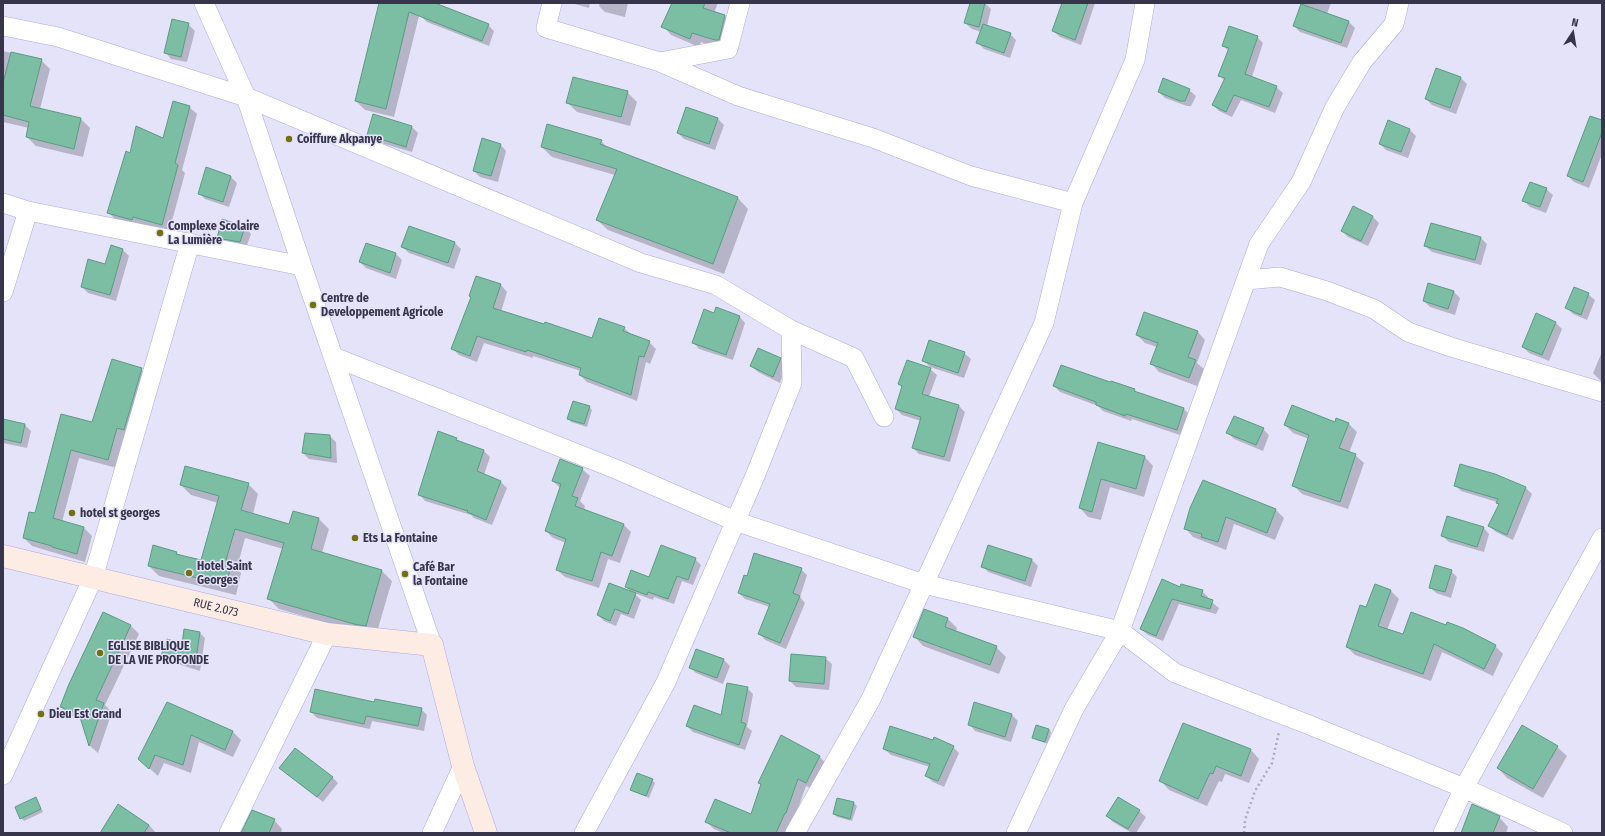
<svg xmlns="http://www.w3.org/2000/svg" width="1605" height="836" font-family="'Fira Sans Condensed',sans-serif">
<rect width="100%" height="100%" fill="#e4e3fa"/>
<path fill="#0003" d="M380 3H411L420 12 394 117 365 110 356 101Z
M426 3H432L488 25 494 31 489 46 427 22 421 16Z
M571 3H590L589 8Z
M600 3H628L625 17 605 12 599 6Z
M673 3H718L714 13 725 16 734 25 724 49 701 42 699 47 671 35 663 26Z
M971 3H985L991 9 987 26 1010 34 1016 40 1010 58 984 49 977 42 981 32 972 29 965 23Z
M1063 3H1095L1081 45 1060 37 1053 31Z
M1301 3H1331L1327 14 1349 22 1355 28 1347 48 1300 32 1294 26Z
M188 24 195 31 187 62 171 59 165 52Z
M1257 37 1263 43 1252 77 1276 87 1283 93 1275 113 1241 100 1232 117 1219 111 1213 105 1225 81 1220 76 1229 51 1223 46Z
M3 51 41 60 50 69 40 109 81 119 90 128 83 157 36 146 27 137 29 128 3 122Z
M1437 69 1461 78 1467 84 1456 114 1432 105 1426 99Z
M1189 90 1196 96 1191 106H1187L1165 98 1159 92Z
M627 92 637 102 630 126 577 112 568 103Z
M189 107 197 114 182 170 185 173 169 232 140 224 139 227 116 220 109 213 131 154 163 140Z
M687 109 718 119 724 125 715 150 684 139 678 133Z
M1389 121 1410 130 1416 136 1408 158 1386 150 1380 144Z
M1602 121V154L1589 188 1574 182 1568 176Z
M412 127 418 133 412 152 374 141 368 135Z
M601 141 608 148 738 198 748 209 724 274 608 230 597 220 615 175 552 157 542 147Z
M500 144 506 151 498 182 480 177 474 171Z
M207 169 231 177 237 183 229 207 205 199 199 193Z
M1546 189 1553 195 1546 213 1530 207 1524 201Z
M1354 207 1373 217 1379 223 1368 246 1348 237 1342 231Z
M245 227 251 234 246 248 224 244 218 237Z
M409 227 455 243 461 249 454 269 409 253 402 247Z
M1481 238 1487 244 1481 265 1432 252 1425 246Z
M366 244 396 254 402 260 396 279 366 268 360 262Z
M123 250 129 256 116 301 88 293 82 287Z
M501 285 507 292 501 312 593 339 624 328 631 334 649 342 656 349 650 364 646 362 637 401 587 382 580 375 581 371 533 356V358L484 343 477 362 459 355 452 348Z
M1454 292 1460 298 1455 315 1430 307 1424 301Z
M1588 294 1595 300 1587 320 1573 314 1567 308Z
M714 314 739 316 745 323 733 360 699 349 693 342Z
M1556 323 1562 329 1549 361 1529 353 1523 347Z
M1197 331 1205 340 1197 363 1204 369 1197 386 1159 372 1151 363 1157 347 1145 343 1137 335Z
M1602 352V382L1593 373Z
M964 353 971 359 964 378 930 367 924 361Z
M780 359 786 365 780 383 758 372 751 366Z
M141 369 150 378 117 468 79 458 62 522 84 528 92 536 85 562 32 546 24 538 36 514 62 415 93 424Z
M930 369 937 375 929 397 959 406 965 412 950 462 919 454 913 448 921 421 902 415 896 409 902 387 899 384Z
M1054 386 1134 390 1137 393 1184 409 1190 415 1183 436 1132 419 1131 421 1103 411 1098 406 1060 392Z
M589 407 592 410 587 427 571 422 569 419Z
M3 420 25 425 31 431 27 448 3 443Z
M1337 420 1349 424 1357 432 1349 453 1355 455 1364 463 1348 509 1302 494 1293 485 1309 439 1293 433 1285 425 1336 423Z
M1263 429 1269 435 1263 451 1234 439 1228 433Z
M438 432 484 451 490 457 484 475 501 482 507 488 492 525 474 518 471 515 425 501 419 494Z
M330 436 336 442 337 463 309 459 303 453Z
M1099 444 1145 457 1153 466 1144 497 1110 487 1101 520 1088 517 1080 508Z
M582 469 590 476 580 501 585 506 584 510 624 525 631 532 620 563 608 559 599 588 565 577 557 570 566 543 553 538 546 531 560 488 553 481Z
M1203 481 1276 510 1284 518 1275 540 1234 524 1226 550 1193 537 1185 528Z
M248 484 258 494 253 514 290 525 319 519 329 529 322 553 382 571 392 581 376 635 365 634 279 609 269 599 283 549 245 538 237 568 241 573 236 595 159 576 149 566 176 553 180 556 202 562 218 503 191 495 181 485Z
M1455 485 1526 488 1532 494 1513 540 1496 532 1489 526 1499 505 1497 502 1461 491Z
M1483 527 1489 534 1484 552 1449 542 1442 536Z
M695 559 701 565 693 585 682 581 674 604 654 597 653 600 634 593 641 600 634 619 621 614 616 626 604 621 598 615 632 593 626 587Z
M1032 560 1038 566 1031 587 988 572 982 566Z
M801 569 807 575 800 597 805 603 786 649 765 640 759 633 770 607 745 599 739 593 748 577Z
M1451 571 1457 577 1451 598 1436 593 1430 587Z
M1181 588 1202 591 1208 597V599L1219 608 1216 614 1179 604 1163 641 1148 635 1141 629Z
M1391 591 1399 599 1387 630 1403 636 1495 646 1503 654 1493 676 1442 652 1431 681 1355 655 1347 647 1367 609Z
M925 610 948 619 957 628 956 632 996 647 1006 657 999 674 923 646 914 636Z
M103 613 131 626 139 634 105 705 112 712 98 753 90 746 82 720 69 715 61 707Z
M185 630 200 633 205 638 200 671 168 661 163 656 182 645Z
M825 658 832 664 829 690 796 687 790 681Z
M724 660 730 666 723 684 696 673 690 667Z
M747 688 753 694 747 727 752 731 745 750 693 732 687 726 722 717Z
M168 703 233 732 241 740 233 757 199 742 191 773 164 763 158 776 148 767Z
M375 703 421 709 427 715 424 731 372 721 370 729 317 718 311 712Z
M1011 714 1018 721 1011 742 975 731 969 724Z
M1184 724 1251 750 1259 759 1249 783 1225 774 1222 782 1219 781 1207 806 1169 790 1161 781Z
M1049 729 1051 732 1048 744 1036 740 1033 737Z
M782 737 820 757 827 765 814 790 806 786 794 820 787 833H723L714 829 707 822 751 815 762 786 760 783Z
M953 747 959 753 944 787 933 782 926 776 930 767 891 755 884 749Z
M1557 747 1567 756 1543 798 1507 778 1498 768Z
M287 774 332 777 338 783 323 802Z
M652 780 655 783 649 798 631 790Z
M36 798 43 812 24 821 21 818Z
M838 799 854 803 857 806 852 821 837 817 834 814Z
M1139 811 1146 817 1136 833H1132L1113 822 1107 816Z
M1499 817 1508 827 1506 833H1462Z
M274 820 282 829 281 833H241Z
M149 825 156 833H101Z"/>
<path fill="#7bbea3" stroke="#599c82" d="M379 3H435L489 24 482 41 409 12 386 109 355 101Z
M672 3H705L703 8 725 15 719 40H715L692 33 690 39 661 27Z
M970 3H985L979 27 964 23Z
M1062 3H1088L1075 40 1052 31Z
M1301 4 1349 21 1341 43 1293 26Z
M172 19 189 23 181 57 164 53Z
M983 24 1011 33 1004 53 976 43Z
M1229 26 1258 36 1245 74 1277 86 1269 107 1234 95 1226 112 1212 105 1225 78 1218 76 1229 48 1222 46Z
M11 52 42 59 30 106 81 118 74 149 26 137 29 122 3 115V83Z
M1436 68 1461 77 1450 108 1425 99Z
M573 77 628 91 621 117 566 103Z
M1163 78 1190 89 1185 101H1180L1158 92Z
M173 101 190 106 175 163 178 165 162 225 133 217 132 220 107 213 126 151 130 153 136 126 163 138Z
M686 107 718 118 709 144 677 133Z
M373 114 412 126 406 147 367 135Z
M1590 116 1602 120V132L1583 182 1567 176Z
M1388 120 1410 129 1401 152 1379 144Z
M547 124 602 140 600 144 738 197 713 264 596 220 617 169 541 147Z
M482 138 501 144 491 176 473 171Z
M206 167 231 176 223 202 198 194Z
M1530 182 1547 188 1540 207 1522 201Z
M1353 206 1373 216 1361 241 1341 231Z
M222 219 245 227 240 242 217 238Z
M1431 223 1481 237 1475 260 1424 246Z
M409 226 455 242 448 263 401 247Z
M366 243 396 253 390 273 359 262Z
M111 245 123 249 110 295 81 287 88 259 105 264Z
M476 276 501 284 493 308 544 324 545 322 592 338 599 318 625 327 623 331 650 341 644 357 639 356 631 395 579 375 581 368 527 350 526 352 477 336 470 356 451 349 471 297 469 296Z
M1428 283 1454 291 1448 309 1423 301Z
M1574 287 1589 293 1581 315 1565 308Z
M716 307 740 316 726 355 692 343 704 309 714 313Z
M1144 312 1198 331 1188 357 1196 360 1189 378 1150 364 1158 343 1136 335Z
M1536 313 1556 322 1542 355 1522 347Z
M929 340 965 352 958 373 922 361Z
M758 348 781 358 773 377 750 366Z
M112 359 142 368 124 430 117 428 108 460 71 450 53 518 84 527 77 554 52 547V546L23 538 29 512 35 513 61 414 92 422Z
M907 360 931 368 922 394 959 405 944 457 912 448 921 417 895 409 902 386 898 384Z
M1061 365 1110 382 1111 381 1135 389 1134 391 1184 408 1177 430 1126 414 1125 416 1096 405V402L1053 386Z
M573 401 590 406 584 424 567 419Z
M1292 405 1335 422 1336 418 1349 423 1339 448 1356 454 1340 502 1292 486 1309 435 1284 425Z
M1234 416 1264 428 1256 445 1226 433Z
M3 419 25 424 21 443 3 439Z
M438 431 457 438 456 440 484 450 477 471 501 481 486 520 467 512 468 511 418 495Z
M305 433 330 435 331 458 302 453Z
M1098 442 1145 456 1136 489 1101 479 1092 512 1079 508Z
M560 459 583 468 572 496 578 498 575 506 624 524 612 556 601 552 592 581 556 570 566 539 545 531 561 484 552 481Z
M1460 464 1495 474 1526 487 1507 535 1488 526 1499 504 1496 503 1498 499 1454 486Z
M185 466 249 483 241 510 289 524 293 511 319 518 311 549 382 570 366 626 354 624 267 599 284 543 235 529 226 560 232 562 226 585 148 566 153 545 177 552 176 554 201 560 219 496 180 485Z
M1203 480 1276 509 1267 533 1226 517 1218 542 1201 537 1202 534 1184 529 1190 508Z
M1447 516 1484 527 1477 547 1441 536Z
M661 545 696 558 688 580 677 576 668 599 648 592 647 595 625 587 631 570 649 577Z
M988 545 1032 559 1025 581 981 567Z
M754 553 802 568 793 593 800 596 780 643 758 634 770 604 738 593 744 575 747 576Z
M1435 565 1452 570 1445 592 1429 588Z
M1162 579 1180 587 1181 584 1203 590 1201 596 1213 600 1210 609 1172 599 1156 636 1140 629Z
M609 583 636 593 628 614 615 609 610 621 597 615Z
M1375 584 1391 590 1378 626 1403 634 1411 612 1446 625 1447 622 1463 628 1496 645 1484 669 1434 644 1423 674 1346 647 1360 605 1366 607Z
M924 609 948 618 945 627 997 646 990 665 913 637Z
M103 612 131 625 96 700 104 703 89 746 79 714 60 707 69 684Z
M184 629 200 632 195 666 178 663 161 656 167 639 182 644Z
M696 649 724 659 717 678 689 668Z
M791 654 826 657 824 684 789 681Z
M727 683 748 687 741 722 746 724 739 745 686 726 694 705 721 715Z
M315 689 374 702 375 699 422 708 418 726 366 716 364 724 310 712Z
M167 702 233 731 225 750 191 735 183 765 155 755 149 769 138 759Z
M974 702 1012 714 1005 737 968 725Z
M1183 723 1251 749 1241 776 1216 766 1213 774 1210 773 1198 799 1159 781Z
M1036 725 1049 729 1045 742 1032 738Z
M1522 725 1558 746 1533 789 1497 768Z
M890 726 933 740 934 737 954 746 938 781 925 776 930 764 883 749Z
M781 735 820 756 806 783 798 779 786 813H785L776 833H731L705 822 715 799 751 814 761 784 758 783Z
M295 748 333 777 317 797 279 768Z
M637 773 653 779 646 796 630 790Z
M36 797 41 809 20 819 15 807Z
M1118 797 1140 810 1128 829 1106 816Z
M837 798 854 802 850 819 833 814Z
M118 804 149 825 144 833H100Z
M1472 804 1500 816 1493 833H1461Z
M252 810 275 819 269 833H241Z"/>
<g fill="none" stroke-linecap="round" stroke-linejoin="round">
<defs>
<path id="street" d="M204 3 246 97 302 266 432 645
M552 3 546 28 660 62 738 96 873 138 971 176 1073 203
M3 26 58 37 246 97 641 263 716 285 791 330 854 358 884 417
M660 62 728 49 740 3
M3 203 28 211 302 266
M1246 280 1280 277 1327 291 1374 309 1408 332 1451 347 1602 392
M3 292 28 211
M334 357 618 470 735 521 924 584 1120 631 1175 673 1307 724 1464 788 1563 833
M3 775 93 578 190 243
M229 833 327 634
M432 833 463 766
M584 833 666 682 755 476 792 383 791 330
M795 833 871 699 1044 323 1073 203 1135 60 1145 3
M1016 833 1074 709 1120 631 1259 244 1301 182 1335 107 1362 62 1394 24 1399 3
M1443 833 1464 788 1602 538"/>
<g id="secondary">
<path id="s1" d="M3 556 327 634 432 645 463 766 486 833"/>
</g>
</defs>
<use href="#street" stroke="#ada9e1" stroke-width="20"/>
<use href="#secondary" stroke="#ada9e1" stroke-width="23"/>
<path stroke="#abaac1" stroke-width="2.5" stroke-dasharray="2 3" stroke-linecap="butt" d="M1244 833 1245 820 1255 791 1272 763 1279 732"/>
<use href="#street" stroke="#fff" stroke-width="19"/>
<use href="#secondary" stroke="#fdece4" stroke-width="22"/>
</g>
<g fill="#737011" stroke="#e4e3fa" stroke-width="1.5">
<circle cx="289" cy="139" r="4"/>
<circle cx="160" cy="233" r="4"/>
<circle cx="313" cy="305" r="4"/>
<circle cx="72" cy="513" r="4"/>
<circle cx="355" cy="538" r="4"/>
<circle cx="189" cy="573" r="4"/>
<circle cx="405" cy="574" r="4"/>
<circle cx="100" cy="653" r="4"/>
<circle cx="41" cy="714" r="4"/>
</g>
<g text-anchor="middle" stroke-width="3" stroke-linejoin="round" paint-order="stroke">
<g font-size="12" font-weight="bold" fill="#37354c" stroke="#e4e3fa" text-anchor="start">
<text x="297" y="143">Coiffure Akpanye</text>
<text x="168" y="230">Complexe Scolaire<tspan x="168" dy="14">La Lumière</tspan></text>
<text x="321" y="302">Centre de<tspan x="321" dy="14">Developpement Agricole</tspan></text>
<text x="80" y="517">hotel st georges</text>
<text x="363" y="542">Ets La Fontaine</text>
<text x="197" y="570">Hotel Saint<tspan x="197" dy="14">Georges</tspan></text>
<text x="413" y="571">Café Bar<tspan x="413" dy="14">la Fontaine</tspan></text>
<text x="108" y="650">EGLISE BIBLIQUE<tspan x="108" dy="14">DE LA VIE PROFONDE</tspan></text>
<text x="49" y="718">Dieu Est Grand</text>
</g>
<g font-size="12" fill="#37354c" stroke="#e4e3fa">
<text dy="4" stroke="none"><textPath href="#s1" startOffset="219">RUE 2.073</textPath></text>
</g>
</g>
<rect width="1605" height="836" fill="none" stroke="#37354c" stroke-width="8"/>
<g transform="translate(1573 32) rotate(12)" stroke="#e4e3fa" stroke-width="3" paint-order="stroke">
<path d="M0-3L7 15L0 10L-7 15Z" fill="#37354c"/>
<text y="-6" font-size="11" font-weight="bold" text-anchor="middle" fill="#37354c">N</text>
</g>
</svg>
